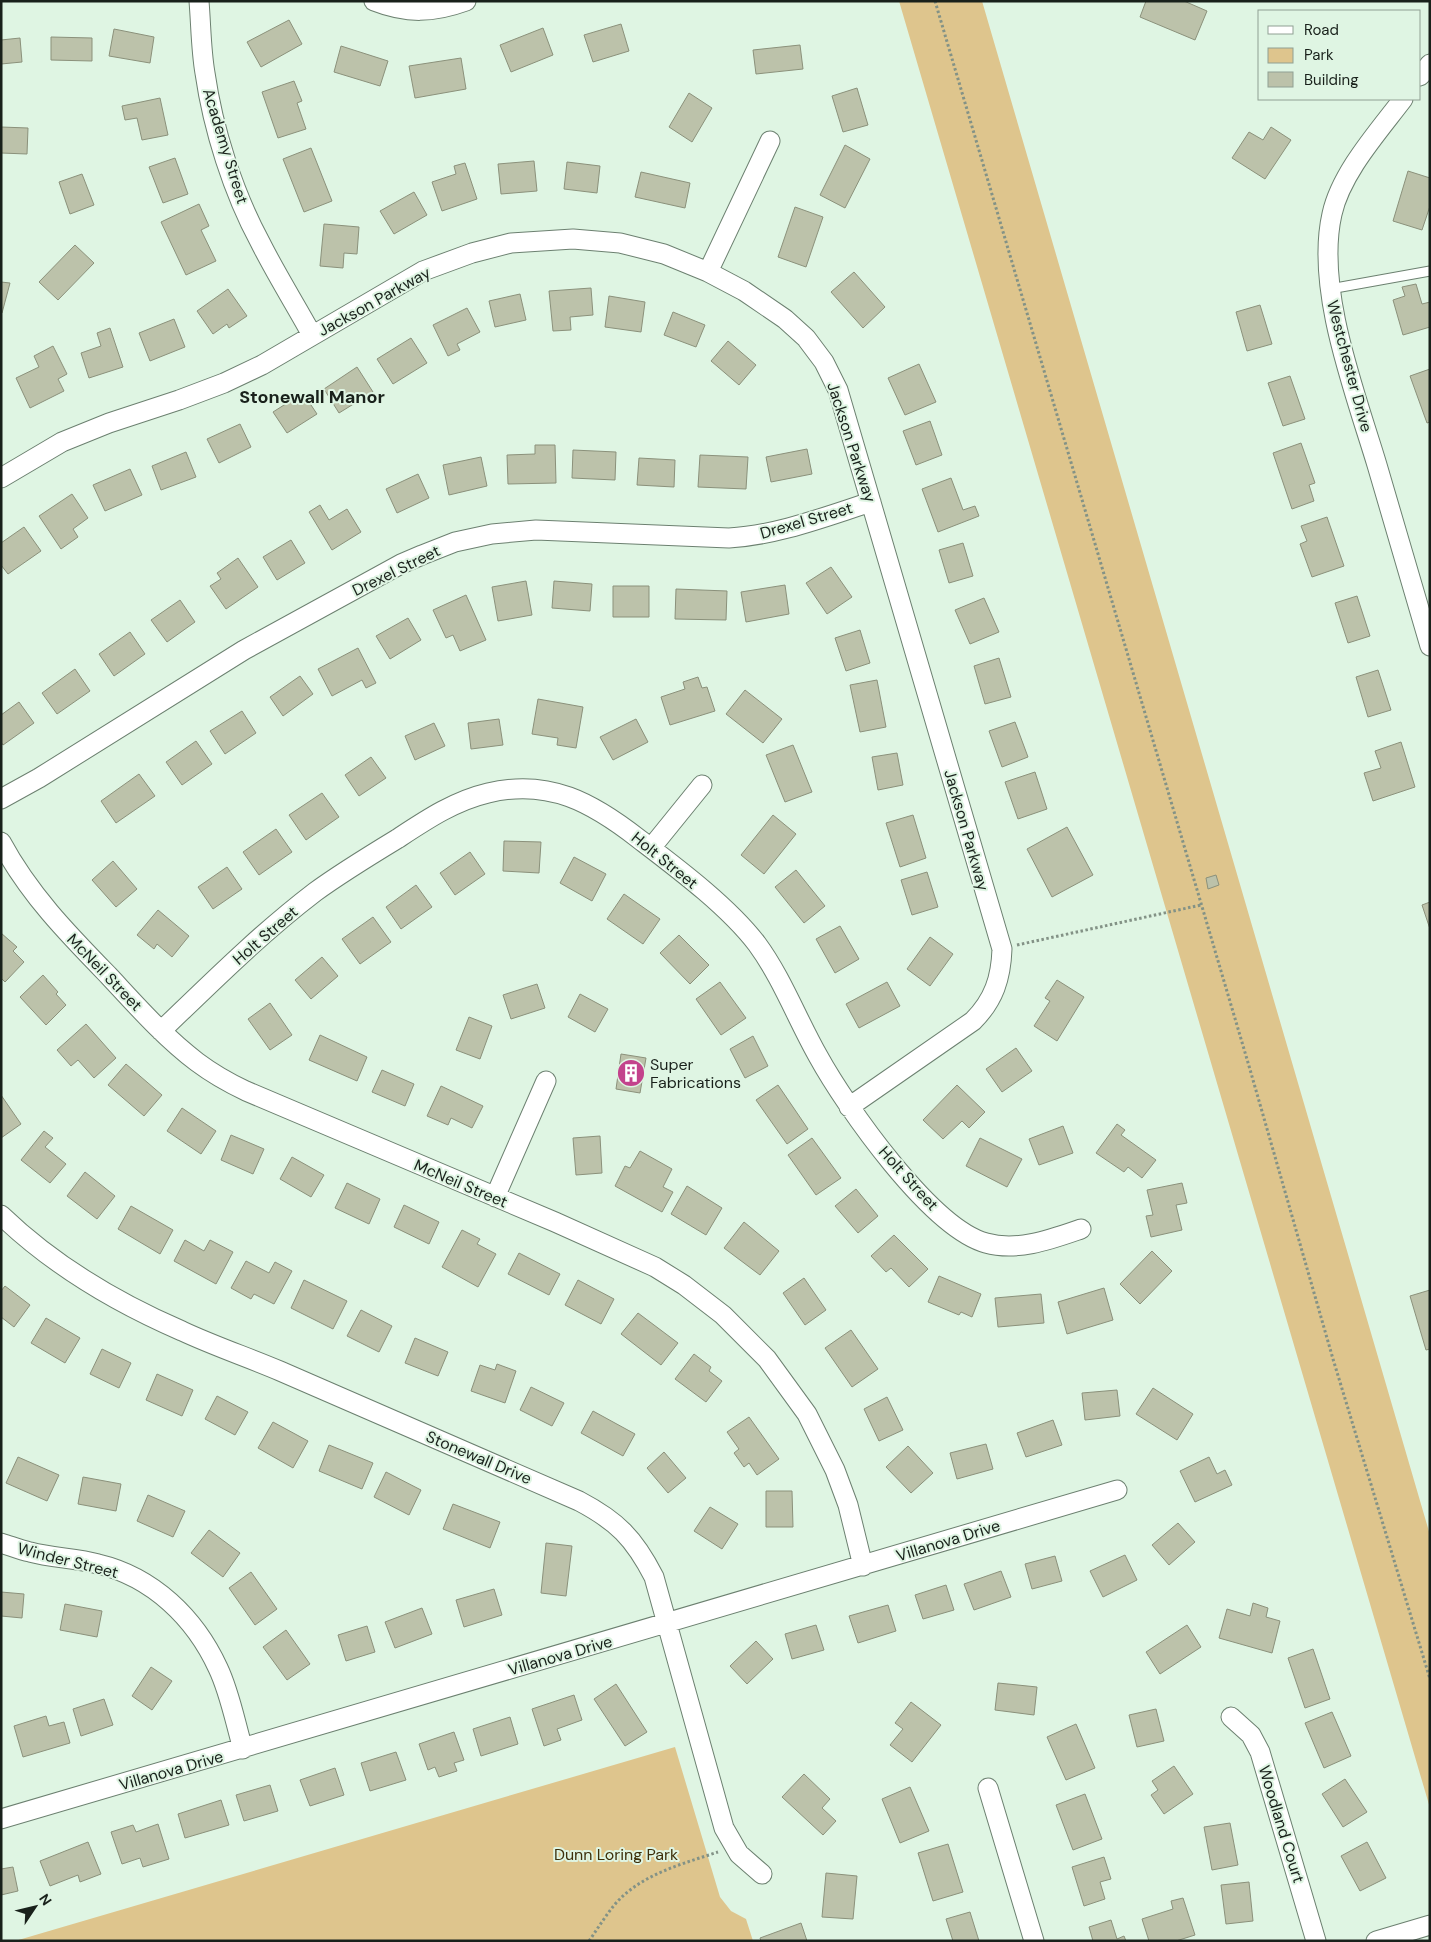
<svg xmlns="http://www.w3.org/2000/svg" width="1431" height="1942" font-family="'DM Sans',sans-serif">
<rect width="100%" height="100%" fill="#dff5e3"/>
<path fill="#dec58d" d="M899 1H982L1430 1535V1808Z
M675 1747 720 1897 731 1911 746 1919 753 1941H15Z"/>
<path fill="#bcc2aa" stroke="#8b917b" d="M1146 1H1184L1207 11 1195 40 1140 17Z
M289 20 302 44 261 67 247 42Z
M621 24 629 51 593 62 584 35Z
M543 28 553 55 511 72 500 45Z
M114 29 154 37 150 63 109 56Z
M51 37 92 38V61L51 60Z
M20 38 22 62 1 64V40Z
M800 45 803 69 756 74 753 50Z
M341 46 388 61 380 86 334 72Z
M461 58 466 89 415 98 409 66Z
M294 81 302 101 297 103 306 129 278 138 262 92Z
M857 88 868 125 843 132 832 96Z
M689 93 712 108 692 142 669 127Z
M160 98 168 135 142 140 137 118 125 120 122 106Z
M1 127 28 128 27 154 1 153Z
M1271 127 1291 140 1265 179 1232 158 1249 132 1263 140Z
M845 145 870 159 845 208 820 195Z
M311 148 332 201 304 212 283 159Z
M175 158 188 194 163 203 149 167Z
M534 161 537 191 501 194 498 164Z
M567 162 600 166 597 193 564 189Z
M465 163 477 199 442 211 432 182 456 174 454 166Z
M1408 171 1430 178V206L1422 230 1393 221Z
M641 172 690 183 685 208 635 197Z
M82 174 94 205 70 214 59 182Z
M414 192 427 215 394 234 380 211Z
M199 204 209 226 201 230 216 261 186 275 161 222Z
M795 207 823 217 806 267 778 257Z
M324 224 359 227 357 254 344 253 343 268 320 266Z
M75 245 94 263 58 300 39 282Z
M854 272 885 307 863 328 831 292Z
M1 282 10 283 2 313H1Z
M1416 284 1422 304 1430 302V327L1403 335 1393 300 1405 296 1402 287Z
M591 288 593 315 570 317 571 330 553 331 549 291Z
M228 289 247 316 229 328 227 324 213 334 197 311Z
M520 294 526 320 495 327 489 301Z
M609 296 645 302 641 332 605 327Z
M1260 305 1272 344 1247 351 1236 312Z
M467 308 480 332 457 344 460 350 448 356 433 325Z
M673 312 705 325 696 347 664 335Z
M174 319 185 347 150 361 139 333Z
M110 328 123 367 89 378 81 353 101 346 97 333Z
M411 338 427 363 393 384 377 359Z
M728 341 756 365 739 385 711 361Z
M53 346 67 374 58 379 64 391 30 408 16 378 39 367 34 356Z
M919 364 936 402 905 415 888 378Z
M357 367 373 392 339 413 324 389Z
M1430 369V422L1427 423 1410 376Z
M1290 376 1305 419 1283 426 1268 383Z
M303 393 317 414 287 433 273 412Z
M930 421 942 455 916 465 903 431Z
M240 424 251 447 219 463 207 439Z
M1301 443 1315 483 1309 485 1314 501 1292 509 1273 453Z
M535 445H555L556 483 508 484 507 455 535 454Z
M807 449 812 474 771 482 766 457Z
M573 450 616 452 615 480 572 478Z
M186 452 196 477 161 490 152 466Z
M700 455 748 457 746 489 698 487Z
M481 457 487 486 449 495 443 465Z
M639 458 675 460 674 487 637 485Z
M130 469 142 495 105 511 93 485Z
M418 474 429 498 397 513 386 489Z
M951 478 963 510 975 506 979 516 938 532 922 489Z
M72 494 88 518 73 529 78 537 61 549 39 516Z
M320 505 329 520 347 509 361 532 332 550 309 512Z
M1327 517 1344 566 1312 577 1300 544 1307 541 1301 526Z
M24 527 41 551 8 574 1 565V543Z
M291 540 305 563 277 580 263 557Z
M963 543 973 576 949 583 939 550Z
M238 558 258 587 226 609 210 586 221 579 217 573Z
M831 567 852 597 827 614 806 583Z
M526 581 532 615 498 621 492 587Z
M554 581 592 584 590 611 552 608Z
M785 585 789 614 746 622 741 592Z
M613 586H649V617H613Z
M676 589 727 591 726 620 675 619Z
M466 595 486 640 460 651 453 635 446 638 433 610Z
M1357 596 1370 636 1348 643 1335 603Z
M984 598 999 632 970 644 955 610Z
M180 600 195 622 167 642 151 620Z
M408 618 421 640 390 659 376 636Z
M860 630 870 663 846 671 835 638Z
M130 632 145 654 114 676 99 654Z
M358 648 376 683 366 688 362 680 332 696 318 669Z
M999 658 1011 697 985 704 974 666Z
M75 669 90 691 57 714 42 693Z
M1378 670 1391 710 1368 717 1356 677Z
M300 676 313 694 283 716 270 697Z
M698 677 702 688 707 687 715 711 670 725 661 697 685 689 683 682Z
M877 680 886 727 860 732 850 685Z
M745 690 782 719 763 743 726 714Z
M538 699 583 707 576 748 557 745 558 738 532 734Z
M19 702 34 723 3 745 1 742V715Z
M242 711 256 733 225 754 210 731Z
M499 719 503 745 471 749 468 723Z
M636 719 648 742 613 760 600 737Z
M1015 722 1028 757 1002 767 989 731Z
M434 723 445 746 415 760 405 736Z
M196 741 212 764 182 785 166 762Z
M1401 742 1415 787 1373 801 1364 773 1381 768 1375 751Z
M793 745 812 792 785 802 766 755Z
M897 753 903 785 878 790 872 757Z
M371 757 386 778 359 796 345 775Z
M1035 772 1047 809 1018 819 1005 782Z
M139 774 155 796 116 823 101 801Z
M322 793 339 817 306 840 289 815Z
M773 815 796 834 764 874 741 855Z
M913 815 926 858 900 867 886 823Z
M1067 827 1093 875 1052 897 1027 849Z
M276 829 292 852 259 875 243 852Z
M504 841 541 842 539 873 503 871Z
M470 852 485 874 455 895 440 873Z
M574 857 606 874 592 901 560 883Z
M113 861 137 889 116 907 92 880Z
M227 867 242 889 213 909 198 887Z
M796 870 825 906 804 923 775 887Z
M927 872 938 907 912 915 901 880Z
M1216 875 1219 885 1208 889 1206 878Z
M416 885 432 907 401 929 386 907Z
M624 894 660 919 643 944 607 919Z
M1430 902V929L1422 905Z
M158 910 189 936 172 957 157 944 154 949 137 935Z
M373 917 391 942 360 964 342 939Z
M840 926 859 959 835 973 816 939Z
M1 933 17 947 13 951 24 962 5 982 1 978Z
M679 935 709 965 690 984 660 953Z
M930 937 953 954 930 986 907 969Z
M322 957 338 976 311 999 295 980Z
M43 975 58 992 56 994 66 1005 46 1025 20 997Z
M1057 980 1084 997 1057 1041 1034 1026 1050 1001 1045 998Z
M720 982 746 1018 721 1035 696 999Z
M887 982 900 1006 859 1028 846 1004Z
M537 984 545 1008 511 1019 503 995Z
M580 994 608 1009 595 1032 568 1017Z
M270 1003 292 1035 270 1050 248 1019Z
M469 1017 492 1026 480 1059 456 1050Z
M86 1024 116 1058 94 1078 78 1060 71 1066 57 1050Z
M320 1035 367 1057 357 1081 309 1060Z
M753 1036 768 1066 745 1078 730 1049Z
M1016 1048 1032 1071 1002 1092 986 1069Z
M621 1054 646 1058 640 1093 616 1089Z
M126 1064 162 1095 144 1116 108 1085Z
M382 1070 414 1084 405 1106 372 1092Z
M778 1085 808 1129 787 1144 756 1100Z
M957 1085 985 1112 969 1128 962 1121 943 1139 923 1120Z
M441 1086 483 1106 472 1128 451 1118 448 1125 427 1116Z
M1 1095 21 1124 1 1138Z
M182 1108 216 1131 201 1154 167 1131Z
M1117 1124 1125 1130 1121 1135 1156 1160 1142 1178 1128 1167 1124 1172 1096 1153Z
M1063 1126 1073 1153 1039 1165 1029 1139Z
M44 1131 53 1138 45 1147 66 1164 50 1183 21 1160Z
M231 1135 264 1149 253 1174 221 1160Z
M600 1136 602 1173 576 1175 573 1138Z
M812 1138 841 1178 816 1195 788 1155Z
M980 1138 1022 1159 1007 1187 966 1166Z
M640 1151 672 1169 663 1187 673 1192 662 1212 615 1186 625 1166 630 1168Z
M292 1157 324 1175 311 1197 280 1179Z
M85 1172 115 1196 97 1219 67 1196Z
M347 1183 380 1199 369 1224 335 1208Z
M1182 1183 1187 1203 1176 1205 1182 1230 1151 1237 1146 1216 1153 1215 1147 1190Z
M687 1186 722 1208 706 1235 671 1214Z
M856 1189 878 1216 858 1233 835 1206Z
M404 1205 439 1222 429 1244 394 1227Z
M131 1206 173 1230 160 1254 118 1229Z
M744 1222 779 1251 760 1275 724 1248Z
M462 1230 480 1239 477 1244 496 1254 478 1287 442 1267Z
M894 1235 928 1269 909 1287 891 1268 886 1272 871 1256Z
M185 1240 204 1251 210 1240 233 1252 216 1284 174 1261Z
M1152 1251 1172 1271 1140 1304 1120 1284Z
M519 1253 560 1274 549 1295 508 1274Z
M246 1261 269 1273 275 1262 292 1271 274 1304 254 1294 251 1299 231 1288Z
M939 1276 981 1294 972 1317 961 1312 959 1315 928 1302Z
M804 1278 826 1310 805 1325 783 1293Z
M304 1280 347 1301 333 1329 291 1308Z
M578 1280 614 1299 601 1324 565 1305Z
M5 1286 30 1305 14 1327 1 1317V1291Z
M1104 1288 1113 1320 1067 1334 1058 1302Z
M1430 1290V1349L1426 1350 1410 1296Z
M1041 1294 1044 1323 998 1327 995 1298Z
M361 1310 392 1326 379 1352 347 1336Z
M638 1313 678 1343 661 1365 621 1334Z
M46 1318 80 1338 65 1363 31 1343Z
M851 1330 878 1369 852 1387 825 1348Z
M415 1338 448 1352 438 1376 405 1363Z
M102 1349 131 1363 119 1388 90 1374Z
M694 1354 711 1367 709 1371 722 1381 706 1402 675 1379Z
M497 1364 516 1371 505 1403 471 1391 480 1365 495 1370Z
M157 1374 193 1390 182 1416 146 1400Z
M531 1387 564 1403 552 1426 520 1410Z
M1153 1388 1193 1414 1177 1440 1136 1414Z
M1117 1390 1120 1416 1085 1420 1082 1393Z
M217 1396 248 1412 235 1435 205 1419Z
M887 1397 903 1430 879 1441 864 1409Z
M593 1411 635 1434 623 1456 581 1433Z
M749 1417 779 1459 757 1475 749 1463 744 1467 734 1453 739 1449 727 1432Z
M1053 1420 1062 1445 1026 1457 1017 1433Z
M273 1422 308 1441 293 1468 258 1448Z
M986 1444 993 1469 957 1479 950 1453Z
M329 1445 373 1463 362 1489 319 1471Z
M908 1446 933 1473 911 1493 886 1467Z
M664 1452 686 1478 668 1493 647 1468Z
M18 1457 59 1475 47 1501 6 1483Z
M1209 1457 1217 1474 1225 1470 1232 1485 1195 1502 1180 1471Z
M386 1472 421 1490 409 1515 374 1497Z
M83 1477 121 1484 116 1511 78 1504Z
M766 1491H792L793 1527H766Z
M148 1495 185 1511 173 1537 137 1521Z
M453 1504 500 1522 490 1548 443 1529Z
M710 1507 738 1524 722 1549 694 1531Z
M1178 1523 1195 1542 1169 1565 1152 1545Z
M209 1530 240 1553 223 1577 191 1553Z
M546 1543 572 1546 566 1596 541 1593Z
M1125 1555 1137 1580 1103 1597 1090 1571Z
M1055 1556 1062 1581 1032 1589 1025 1564Z
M1001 1571 1011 1597 974 1610 964 1584Z
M251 1572 277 1609 255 1625 229 1588Z
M946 1585 954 1610 923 1619 915 1595Z
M494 1589 502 1615 464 1627 456 1600Z
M1 1592 24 1594 22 1618 1 1616Z
M1253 1603 1268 1608 1266 1617 1280 1621 1272 1653 1219 1638 1227 1609 1250 1616Z
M65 1604 102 1611 97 1637 60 1630Z
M888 1605 896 1631 858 1643 849 1616Z
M422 1608 432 1634 395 1648 385 1622Z
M816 1625 824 1650 792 1659 785 1634Z
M1187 1625 1201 1647 1160 1674 1146 1652Z
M367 1626 375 1652 346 1661 338 1635Z
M286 1630 310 1664 287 1680 263 1647Z
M756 1641 773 1659 747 1684 730 1666Z
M1313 1649 1330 1699 1305 1708 1288 1658Z
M151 1667 172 1681 152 1710 132 1696Z
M998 1683 1037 1687 1034 1715 995 1710Z
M616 1684 647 1732 625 1746 594 1699Z
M574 1695 582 1720 557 1729 561 1740 544 1746 532 1709Z
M104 1699 113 1725 81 1736 73 1709Z
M911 1702 941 1725 912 1762 890 1745 903 1729 895 1723Z
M1156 1709 1164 1741 1137 1747 1129 1715Z
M1332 1712 1351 1756 1324 1768 1305 1723Z
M46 1716 49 1726 64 1722 70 1743 23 1757 14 1726Z
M510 1717 518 1744 481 1756 473 1729Z
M1076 1724 1095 1768 1066 1780 1047 1737Z
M454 1732 464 1760 454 1763 457 1771 439 1777 435 1767 428 1770 419 1744Z
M396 1752 406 1780 370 1791 361 1763Z
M1174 1766 1193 1794 1164 1814 1151 1795 1158 1790 1152 1781Z
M335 1768 344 1795 310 1806 300 1780Z
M804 1774 830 1799 822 1808 836 1821 823 1835 782 1797Z
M1345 1779 1367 1812 1343 1827 1322 1794Z
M270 1785 278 1811 244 1821 236 1795Z
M910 1787 929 1831 900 1843 882 1799Z
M1085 1794 1102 1839 1073 1850 1056 1805Z
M221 1800 229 1825 185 1838 178 1814Z
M1230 1823 1238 1865 1212 1870 1204 1827Z
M158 1824 169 1859 143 1867 140 1858 122 1864 111 1832 133 1825 136 1832Z
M88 1842 101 1874 80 1882 78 1875 50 1886 40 1861Z
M1367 1842 1386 1878 1360 1891 1341 1856Z
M948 1844 963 1892 933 1901 918 1853Z
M1104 1857 1111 1879 1100 1882 1105 1899 1084 1906 1072 1867Z
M13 1867 18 1891 1 1895V1869Z
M826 1873 857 1876 853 1919 822 1917Z
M1249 1882 1253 1921 1226 1924 1221 1885Z
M1183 1898 1195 1935 1176 1941H1149L1142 1919 1173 1909 1171 1901Z
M970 1912 979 1941H953L946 1919Z
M1111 1920 1117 1939 1124 1936 1126 1941H1093L1089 1927Z
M801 1923 807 1941H761L760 1938Z"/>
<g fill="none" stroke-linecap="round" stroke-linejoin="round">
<defs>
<path id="service" d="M1330 289 1430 271"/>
<path id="minor" d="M199 1C201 25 201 50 205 73 213 129 233 192 260 242 276 274 295 304 312 335
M374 1C407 14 433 13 466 1
M1420 76 1430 64
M1403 99C1378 132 1341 173 1332 214 1315 289 1355 392 1377 465 1395 525 1412 586 1430 646
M708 272 770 141
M1 478 62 442 109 423 179 400 224 383 262 365 423 271 472 253 511 243 573 239 620 243 664 254 708 272 744 291 785 319 806 338 824 362 838 390 1002 949C1001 978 994 1000 973 1021L849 1107
M1 799 39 778 244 650 401 564 422 555 455 542 492 534 536 530 729 538C778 535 824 517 871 502
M1 842C29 894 67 933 108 975 136 1005 164 1037 197 1062 213 1074 229 1083 246 1091L555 1222 655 1267 684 1285 723 1315 767 1359 807 1414 835 1470 848 1505 863 1566
M651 848 702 785
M161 1031C211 983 260 934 315 892 341 873 369 856 397 839 426 820 454 801 488 793 549 778 593 803 639 839 677 868 728 906 757 944 782 978 797 1019 818 1056 846 1107 931 1228 986 1243 1018 1252 1052 1239 1081 1229
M495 1197 546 1081
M1 1215C54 1266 115 1302 182 1331 214 1346 247 1357 280 1371 379 1414 479 1457 579 1501 617 1521 634 1538 654 1577L724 1828 739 1854 762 1874
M1 1543C11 1546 20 1550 30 1552 52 1558 76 1558 98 1564 153 1577 195 1618 218 1668 230 1693 235 1722 243 1749
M1231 1717 1251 1735 1260 1752 1316 1941
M988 1788 1034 1941
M1 1819 1117 1490
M1376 1941 1430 1925"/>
</defs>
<use href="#service" stroke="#6c8070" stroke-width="11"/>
<use href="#minor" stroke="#6c8070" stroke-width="21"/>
<path stroke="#839286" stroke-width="3" stroke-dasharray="2.5 2.5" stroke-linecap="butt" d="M935 1 1249 1066 1333 1359 1430 1679
M1017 945 1201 905
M589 1941C598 1928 606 1915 616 1903 642 1874 682 1864 718 1852"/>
<use href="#service" stroke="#fff" stroke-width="9"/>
<use href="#minor" stroke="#fff" stroke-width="19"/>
</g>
<defs>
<symbol id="building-disc" viewBox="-11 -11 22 22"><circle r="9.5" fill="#c3428c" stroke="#dff5e3"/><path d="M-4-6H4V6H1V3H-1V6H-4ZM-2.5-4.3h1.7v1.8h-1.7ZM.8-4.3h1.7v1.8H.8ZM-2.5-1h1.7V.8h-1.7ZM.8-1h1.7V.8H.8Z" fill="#fff"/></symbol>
</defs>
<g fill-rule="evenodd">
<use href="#building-disc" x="615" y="1057" width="32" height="32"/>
</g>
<g text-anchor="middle" stroke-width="4" stroke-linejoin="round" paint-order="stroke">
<g font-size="16" fill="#19211b" stroke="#dff5e3">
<text transform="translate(226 146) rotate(73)" y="6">Academy Street</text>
<text transform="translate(374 301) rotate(-29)" y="6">Jackson Parkway</text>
<text transform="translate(1350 366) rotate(75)" y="6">Westchester Drive</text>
<text transform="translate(852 442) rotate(72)" y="6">Jackson Parkway</text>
<text transform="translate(806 520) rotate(-16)" y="6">Drexel Street</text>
<text transform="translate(396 570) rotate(-26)" y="6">Drexel Street</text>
<text transform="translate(967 830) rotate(74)" y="6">Jackson Parkway</text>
<text transform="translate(665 860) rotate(39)" y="6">Holt Street</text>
<text transform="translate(265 935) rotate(-41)" y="6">Holt Street</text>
<text transform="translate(105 972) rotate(46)" y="6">McNeil Street</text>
<text transform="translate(909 1178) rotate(48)" y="6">Holt Street</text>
<text transform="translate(461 1183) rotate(23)" y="6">McNeil Street</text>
<text transform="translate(479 1457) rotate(23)" y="6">Stonewall Drive</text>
<text transform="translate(948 1540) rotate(-17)" y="6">Villanova Drive</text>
<text transform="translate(68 1560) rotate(14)" y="6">Winder Street</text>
<text transform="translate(560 1655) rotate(-16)" y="6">Villanova Drive</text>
<text transform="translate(171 1770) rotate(-16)" y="6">Villanova Drive</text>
<text transform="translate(1282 1824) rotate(73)" y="6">Woodland Court</text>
</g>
<g font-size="16" fill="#19211b" stroke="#dff5e3" text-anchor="start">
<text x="650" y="1070">Super<tspan x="650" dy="18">Fabrications</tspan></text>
</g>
<g font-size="16" fill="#3d2f0a" stroke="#dff5e3">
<text x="616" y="1860">Dunn Loring Park</text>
</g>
<g font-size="18" font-weight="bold" fill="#19211b" stroke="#dff5e3">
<text x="312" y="403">Stonewall Manor</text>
</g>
</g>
<rect width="1431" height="1942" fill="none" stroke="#19211b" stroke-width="5"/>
<rect x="1258" y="10" width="162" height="90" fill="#dff5e3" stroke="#90a093"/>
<rect x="1268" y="26" width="25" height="8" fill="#ffffff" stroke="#90a093"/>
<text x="1304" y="35" font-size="15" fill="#19211b">Road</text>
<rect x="1268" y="48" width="25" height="15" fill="#dec58d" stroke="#90a093"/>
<text x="1304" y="60" font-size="15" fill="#19211b">Park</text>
<rect x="1268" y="72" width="25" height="15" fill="#bcc2aa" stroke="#90a093"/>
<text x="1304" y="85" font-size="15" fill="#19211b">Building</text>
<g transform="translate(35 1907) rotate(55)" stroke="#dff5e3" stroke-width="4" paint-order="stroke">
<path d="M0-4L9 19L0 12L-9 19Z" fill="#19211b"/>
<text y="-8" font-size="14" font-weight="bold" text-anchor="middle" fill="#19211b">N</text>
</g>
</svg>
